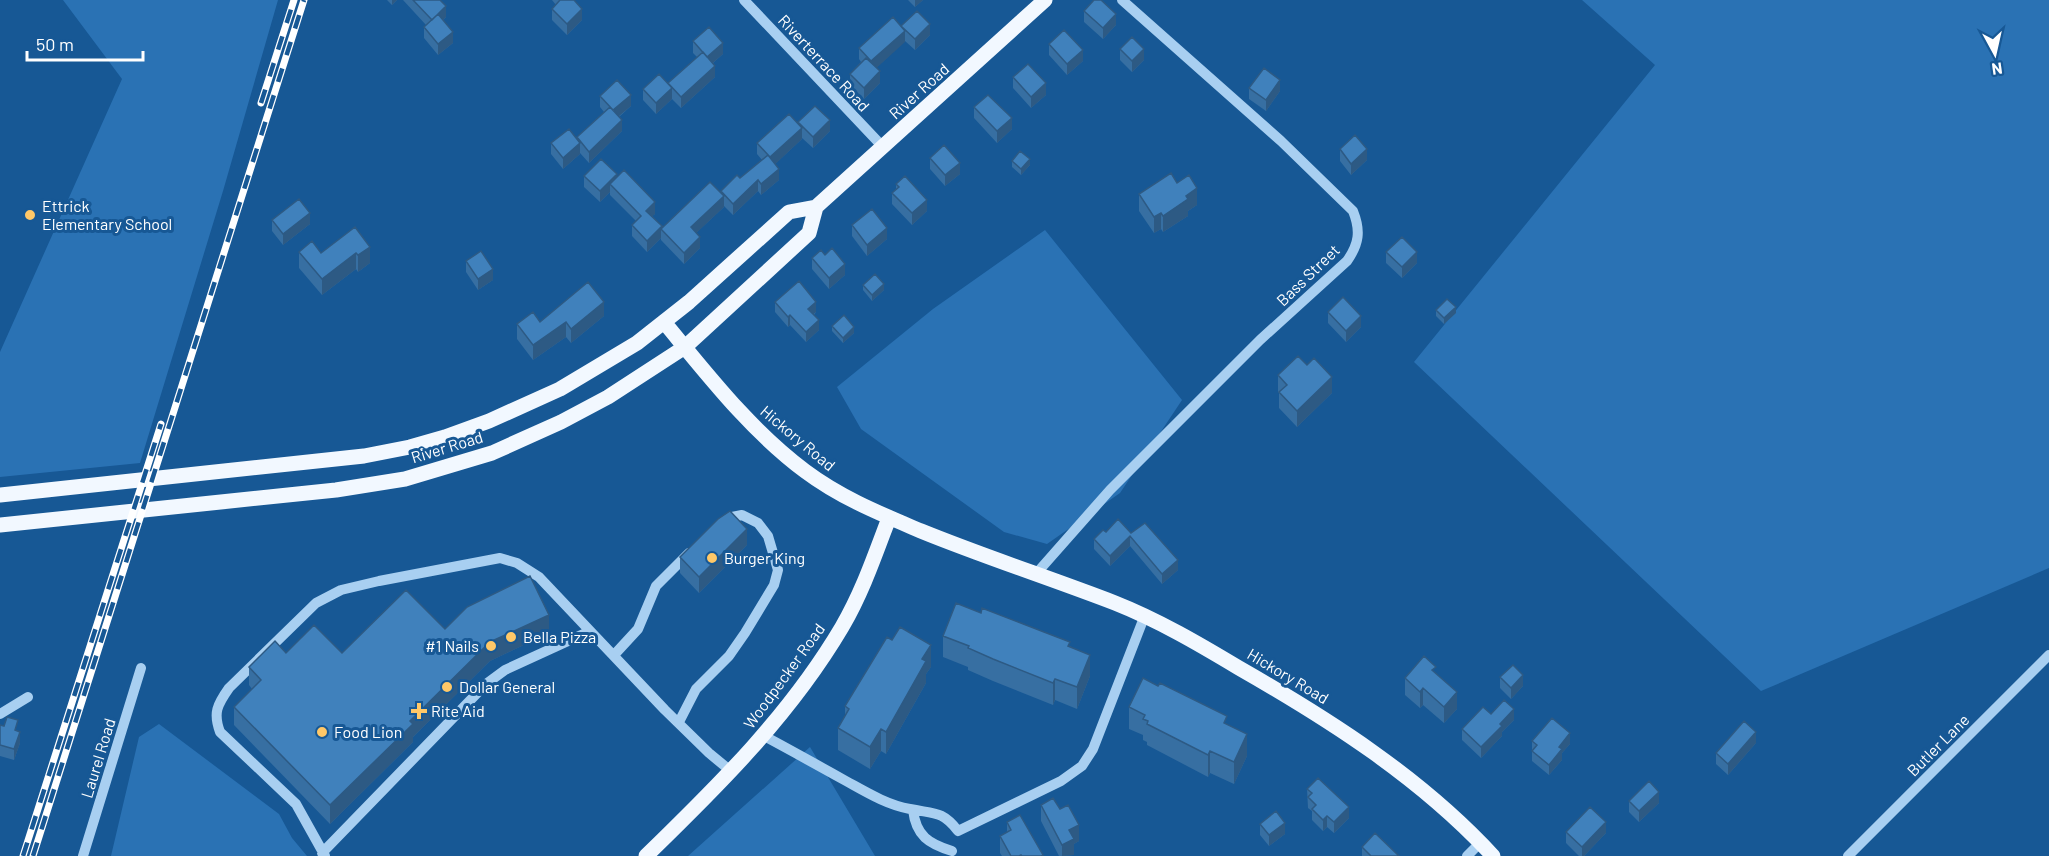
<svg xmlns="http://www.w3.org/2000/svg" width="2049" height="856" font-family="Barlow,sans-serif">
<rect width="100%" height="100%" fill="#175895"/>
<path fill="#2a72b4" d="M63 0H278L223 191 140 463 0 477V352L122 79Z
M1582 0H2049V568L1761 691 1414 362 1655 65Z
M1045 230 1182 400 1120 493 1047 544 1004 532 861 429 837 387 933 309Z
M159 724 279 814 292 838 307 856H111L139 737Z
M810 747 875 856H688Z"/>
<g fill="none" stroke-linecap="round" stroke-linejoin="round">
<path stroke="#a8cff1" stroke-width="10" d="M744 0 883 147
M1035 575 1110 490 1260 340 1347 261C1359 244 1361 231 1353 211L1281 141 1122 0
M614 655 638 629 656 586 689 553
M0 714 28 697
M679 722 696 689 729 656 745 633 774 585 778 570 768 536 758 523 742 515 732 517 723 523
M764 736C792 751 819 766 846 781 866 792 887 805 910 809 933 814 942 810 958 831L1061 781 1082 766 1093 749 1145 615
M913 810C916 836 929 844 952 851
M322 853 486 684 505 670 590 631
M83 856 141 668
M325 856 296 804 220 732C213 713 217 705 229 688L316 603 341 590 379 581 500 558 517 563 539 577 665 710 709 753 732 772
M1467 856 1480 843
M1848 856 2049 655"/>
<path stroke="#f2f8ff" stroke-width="15" d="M664 322C707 374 750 430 805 471 841 498 881 514 921 531 985 557 1050 578 1115 603 1158 620 1199 644 1239 668 1330 720 1421 778 1493 856
M0 495 364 456 410 447 445 437 489 421 560 389 637 343 689 302 789 212 816 207
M0 525 336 490 405 479 492 453 561 422 608 397 685 347 809 233 816 207 1045 0
M646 856C719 785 790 715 842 627 862 593 875 555 889 518"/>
<defs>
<path id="rail" d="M261 103 294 0
M23 856 161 424
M33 856 304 0"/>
</defs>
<use href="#rail" stroke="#fff" stroke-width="7"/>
<use href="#rail" stroke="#175895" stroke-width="4.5" stroke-dasharray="14" stroke-linecap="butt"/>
</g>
<path fill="#376fa2" d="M387 0H397L392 5Z
M403 0H440L446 17 443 20 453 43 438 55 424 38V27L426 25Z
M552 0H574L582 20 567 35 552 20V9L556 5Z
M908 0H923L915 7Z
M1084 11 1116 25 1103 39 1084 22Z
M901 26 930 35 915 50 905 41 876 68 880 83 864 99 850 85V74L861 62 859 59V48Z
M693 41 723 54 713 63 715 77 681 108 672 99 656 114 643 100V89L668 84 697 57 693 53Z
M1049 44 1083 61 1067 75 1049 55Z
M1120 49 1144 60 1132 72 1120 60Z
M1013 77 1046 95 1031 108 1013 88Z
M1249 88 1280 91 1266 111 1249 99Z
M600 96 631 106 619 117 622 131 589 163 580 153V154L563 169 551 154V143L577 139V137L604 112 600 107Z
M974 107 1012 129 997 143 974 118Z
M798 123 830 131 813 148 802 138V139L775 164 779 180 761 195 758 191 733 215 724 206V207L696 233 700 248 684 264 661 240V238L647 252 632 236V225L636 221 610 195V192L600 202 584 187V176L617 177 655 214 652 216 662 228 721 193V191L740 178 762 160 757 154V143Z
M1340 149 1367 160 1351 175 1340 161Z
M930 158 960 174 945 186 930 169Z
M1012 161 1030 165 1021 175 1012 167Z
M896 184 927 211 912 225 892 204V193L896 189Z
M1139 194 1197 205 1188 211V216L1163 232 1161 229 1154 233 1139 211Z
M272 220 310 224 283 245 272 231Z
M852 225 887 239 867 256 852 236Z
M355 227 370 263 358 272 356 269 322 295 299 268V252L321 253Z
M1386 252 1417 263 1402 278 1386 263Z
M812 258 845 275 829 289 812 269Z
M466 261 493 280 478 290 466 272Z
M863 285 884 290 872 301 863 290Z
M775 302 816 312 814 315 819 330 806 342 790 325 788 327 775 312Z
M1436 310 1456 313 1444 324 1436 316Z
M1328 312 1361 327 1346 342 1328 323Z
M604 316 571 343 566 337 533 360 517 339V324Z
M832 326 854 333 843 343 832 331Z
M1278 375 1332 393 1297 427 1279 408V393L1278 392Z
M1106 532 1131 533 1178 570 1162 584 1130 546 1110 566 1094 549V539Z
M747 545 699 593 680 573V557Z
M981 613 1070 646 1090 676 1077 709 1055 700 1053 705 993 681 968 670V667L943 657V636Z
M445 629 549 633 490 661 413 737V742L330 824 234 725V707L252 689 249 685V667L286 653H342Z
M931 667 926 674V683L886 754 881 751 870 769 838 750V728L845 716V706Z
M1436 673 1457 709 1444 723 1423 705 1420 708 1405 695V678Z
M1500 677 1523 686 1511 699 1500 688Z
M1129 707 1227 724 1247 756 1234 784 1210 773 1208 777 1147 745V742L1143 740V735L1129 729Z
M1491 714 1514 720 1502 732V736L1481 758 1462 740V729Z
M0 725 18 731 20 743 14 760 0 756Z
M1532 741 1570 744 1562 753V760L1549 775 1532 761Z
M1756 743 1728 775 1716 764V753Z
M1307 789 1349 818 1334 833 1327 827 1323 831 1312 820V811L1308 808Z
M1629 801 1659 803 1639 822 1629 812Z
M1041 805 1079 841 1074 844V855L1059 856 1041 821Z
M1007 822 1043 856H1002L1000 853V836L1007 833Z
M1260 824 1285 834 1269 846 1260 835Z
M1566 832 1606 833 1584 856H1579L1566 843Z
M1362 847 1399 856H1362Z"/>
<path fill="#2d5a84" d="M392 0H397L392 5Z
M915 0H923L915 7Z
M446 6V17L432 31V20Z
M582 9V20L567 35V24Z
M1116 14V25L1103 39V28Z
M930 24V35L915 50V39Z
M905 31V42L871 73V61Z
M453 32V43L438 55V44Z
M723 43V54L707 68V57Z
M1144 49V60L1132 72V61Z
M1083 50V61L1067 75V64Z
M715 66V77L681 108V97Z
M880 71V83L864 99V88Z
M1280 80V91L1266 111V100Z
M1046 83V95L1031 108V97Z
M672 88V99L656 114V103Z
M631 95V106L613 121V110Z
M1012 118V129L997 143V131Z
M622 120V131L589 163V152Z
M830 120V131L813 148V137Z
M802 128V139L770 169V157Z
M580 143V154L563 169V158Z
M1367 149V160L1351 175V164Z
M1030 159V165L1021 175V169Z
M960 163V174L945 186V175Z
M779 169V180L761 195V184Z
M617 174V185L610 184V192L600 202V191Z
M758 180V191L733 215V204Z
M1197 188V205L1188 211V216L1163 232V216L1186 196Z
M724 196V207L691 238V227Z
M927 200V211L912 225V213Z
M655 202V214L646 222V211Z
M310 213V224L283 245V234Z
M1161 213V229L1154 233V217Z
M662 226V230L661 229V238L647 252V241Z
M887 228V239L867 256V245Z
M700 237V248L684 264V253Z
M370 247V263L358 272V255Z
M1417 252V263L1402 278V267Z
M356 253V269L322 295V279Z
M845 264V275L829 289V278Z
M493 269V280L478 290V279Z
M884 284V290L872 301V295Z
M604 302V316L571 343V329Z
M816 302V312L808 319V309Z
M1456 307V313L1444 324V318Z
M790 315V325L788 327V317Z
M1361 316V327L1346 342V331Z
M819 320V330L806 342V332Z
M566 322V337L533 360V345Z
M854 327V333L843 343V338Z
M1332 377V393L1297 427V411Z
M747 529V545L699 593V577Z
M1130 536V546L1110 566V556Z
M1178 560V570L1162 584V574Z
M549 615V633L490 661 413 737V742L330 824V805L410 721 490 642Z
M931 645V667L926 674V683L886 754V732L922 659Z
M1090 655V676L1077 709V687Z
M1523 675V686L1511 699V688Z
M1055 679V700L1053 705V683Z
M1423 688V705L1420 708V692Z
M1457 692V709L1444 723V707Z
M1514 709V720L1502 732V736L1481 758V747L1500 724Z
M881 729V751L870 769V747Z
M20 732V743L14 760V749Z
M1756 732V743L1728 775V764Z
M1570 733V744L1562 753V760L1549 775V765L1559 747Z
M1247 734V756L1234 784V762Z
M1210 751V773L1208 777V755Z
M1659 792V803L1639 822V811Z
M1349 807V818L1334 833V822Z
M1327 816V827L1323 831V820Z
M1606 822V833L1584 856H1582V847Z
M1285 823V834L1269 846V835Z
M1079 825V841L1074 844V855L1062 856V845L1069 830Z"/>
<path fill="#4081bc" stroke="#2d5a84" stroke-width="1.5" d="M413 0H440L446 6 432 20Z
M560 0H574L582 9 567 24 552 9Z
M1094 0H1101L1116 14 1103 28 1084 11Z
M917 11 930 24 915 39 901 26Z
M438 14 453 32 438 44 424 27Z
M893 17 905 31 871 61 859 48Z
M709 27 723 43 707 57 693 41Z
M1064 30 1083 50 1067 64 1049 44Z
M1132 37 1144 49 1132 61 1120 49Z
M703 52 715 66 681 97 668 83Z
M866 58 880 71 864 88 850 74Z
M1028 64 1046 83 1031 97 1013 77Z
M1264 68 1280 80 1266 100 1249 88Z
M659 74 672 88 656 103 643 89Z
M617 80 631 95 613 110 600 96Z
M988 95 1012 118 997 131 974 107Z
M815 106 830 120 813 137 798 122Z
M610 107 622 120 589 152 577 137Z
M789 114 802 128 770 157 757 143Z
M569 129 580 143 563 158 551 143Z
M1355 135 1367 149 1351 164 1340 149Z
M944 145 960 163 945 175 930 158Z
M1020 151 1030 159 1021 169 1012 161Z
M768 155 779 169 761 184 758 180 733 204 721 191 737 175 740 178Z
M601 159 617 174 600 191 584 176Z
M624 170 655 202 646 211 662 226 647 241 632 225 641 216 610 184Z
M1171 173 1177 183 1189 175 1197 188 1186 196 1188 199 1163 216 1161 213 1154 217 1139 194Z
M905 176 927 200 912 213 892 193 899 187 896 184Z
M710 182 724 196 691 227 700 237 684 253 661 229Z
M299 199 310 213 283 234 272 220Z
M872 209 887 228 867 245 852 225Z
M355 227 370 247 358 255 356 253 322 279 299 252 312 241 321 253Z
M1402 237 1417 252 1402 267 1386 252Z
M832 248 845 264 829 278 812 258 821 250 825 255Z
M481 251 493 269 478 279 466 261Z
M875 274 884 284 872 295 863 285Z
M799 281 816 302 808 309 819 320 806 332 790 315 788 317 775 302Z
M588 282 604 302 571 329 566 322 533 345 517 324 533 312 540 322Z
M1343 297 1361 316 1346 331 1328 312Z
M1447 299 1456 307 1444 318 1436 310Z
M844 315 854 327 843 338 832 326Z
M1298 356 1307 365 1314 358 1332 377 1297 411 1279 392 1287 385 1278 375Z
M730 511 747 529 699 577 680 557 718 519Z
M1118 519 1131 533 1145 523 1178 560 1162 574 1130 536 1110 556 1094 539 1103 530 1106 532Z
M530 576 549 615 490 642 410 721 413 724 330 805 234 707 261 680 249 667 275 641 286 653 314 625 342 653 406 590 445 629 467 607Z
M956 603 981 613 982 608 1044 632 1070 642 1068 646 1090 655 1077 687 1055 679 1053 683 993 659 968 648 969 646 943 636Z
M900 627 931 645 922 659 926 661 886 732 881 729 870 747 838 728 849 709 845 706 887 637 892 640Z
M1424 656 1436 667 1432 670 1457 692 1444 707 1423 688 1420 692 1405 678Z
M1513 665 1523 675 1511 688 1500 677Z
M1143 678 1158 686 1160 683 1227 716 1224 723 1247 734 1234 762 1210 751 1208 755 1147 724 1148 721 1143 719 1145 715 1129 707Z
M1504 700 1514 709 1500 724 1502 726 1481 747 1462 729 1483 707 1491 714Z
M7 717 18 720 15 730 20 732 14 749 0 745V725L4 726Z
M1552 718 1570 733 1559 747 1562 749 1549 765 1532 751 1537 745 1532 741Z
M1744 721 1756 732 1728 764 1716 753Z
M1318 778 1349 807 1334 822 1327 816 1323 820 1312 809 1316 805 1308 797 1312 793 1307 789Z
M1649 781 1659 792 1639 811 1629 801Z
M1053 798 1060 809 1068 805 1079 825 1069 830 1074 839 1062 845 1041 805Z
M1590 807 1606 822 1582 847 1566 832Z
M1276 811 1285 823 1269 835 1260 824Z
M1020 815 1043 855 1041 856H1022L1021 855 1019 856H1011L1000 836 1011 830 1007 822Z
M1375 833 1399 856H1371L1362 847Z"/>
<g fill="#ffc868" stroke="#175895" stroke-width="2">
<circle cx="30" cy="215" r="6"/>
<circle cx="712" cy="558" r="6"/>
<circle cx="511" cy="637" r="6"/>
<circle cx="491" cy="646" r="6"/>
<circle cx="447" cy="687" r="6"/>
<path d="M416 702h6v6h6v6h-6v6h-6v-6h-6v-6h6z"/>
<circle cx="322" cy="732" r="6"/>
</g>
<g text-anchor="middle" stroke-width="6" stroke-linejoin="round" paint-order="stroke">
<g font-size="16" fill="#fff" stroke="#175895">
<text transform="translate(824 63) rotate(47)" y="6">Riverterrace Road</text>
<text transform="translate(919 91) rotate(-42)" y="6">River Road</text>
<text transform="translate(1308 275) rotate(-44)" y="6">Bass Street</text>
<text transform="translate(798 438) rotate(40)" y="6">Hickory Road</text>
<text transform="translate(447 447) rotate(-17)" y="6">River Road</text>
<text transform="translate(784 676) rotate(-54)" y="6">Woodpecker Road</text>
<text transform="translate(1288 676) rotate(31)" y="6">Hickory Road</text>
<text transform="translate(1938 745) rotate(-45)" y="6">Butler Lane</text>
<text transform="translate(98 758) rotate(-73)" y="6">Laurel Road</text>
</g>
<g font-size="16" fill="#fff" stroke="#175895" text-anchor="start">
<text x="42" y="212">Ettrick<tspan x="42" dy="18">Elementary School</tspan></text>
<text x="724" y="564">Burger King</text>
<text x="523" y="643">Bella Pizza</text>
<text x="479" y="652" text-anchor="end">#1 Nails</text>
<text x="459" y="693">Dollar General</text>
<text x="431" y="717">Rite Aid</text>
<text x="334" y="738">Food Lion</text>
</g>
</g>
<g transform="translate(1995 54) rotate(172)" stroke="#175895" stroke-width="4.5" paint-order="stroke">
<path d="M0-4.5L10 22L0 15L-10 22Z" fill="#ffffff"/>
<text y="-9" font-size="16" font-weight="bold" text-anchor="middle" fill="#ffffff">N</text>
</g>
<path d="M27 51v9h116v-9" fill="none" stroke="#ffffff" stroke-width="3"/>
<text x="36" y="51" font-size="18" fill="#ffffff" stroke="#175895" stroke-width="4.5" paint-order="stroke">50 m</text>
</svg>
